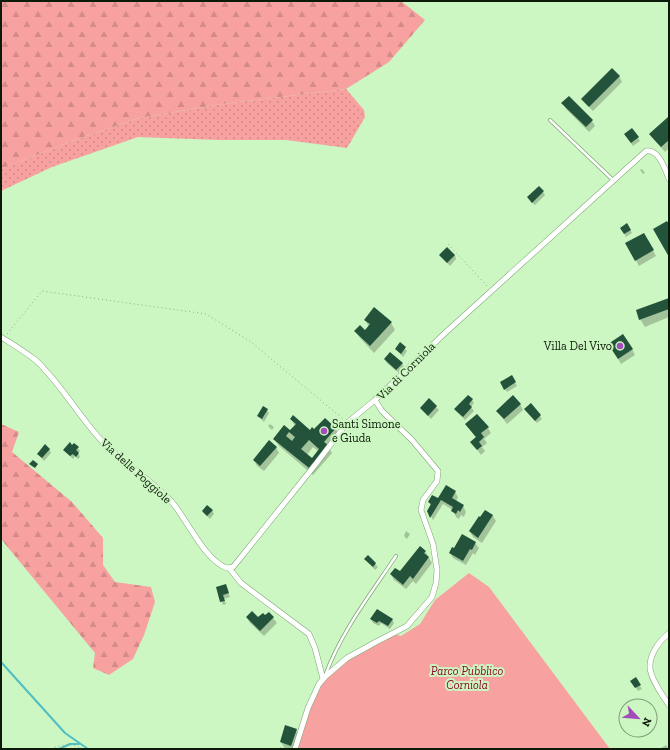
<svg xmlns="http://www.w3.org/2000/svg" width="670" height="750" font-family="'Zilla Slab',serif">
<defs>
<pattern id="grass-dots" width="8" height="8" patternUnits="userSpaceOnUse"><rect width="8" height="8" fill="#f8a1a1"/><path d="M2 2h.1M6 6h.1" fill="none" stroke="#d38a89" stroke-width="1.8" stroke-linecap="round"/></pattern>
<pattern id="forest-firs" width="22" height="20" patternUnits="userSpaceOnUse"><rect width="22" height="20" fill="#f8a1a1"/><path d="M5 1l3.5 6h-7zM16 11l3.5 6h-7z" fill="#d38a89"/></pattern>
</defs>
<rect width="100%" height="100%" fill="#ccf6c2"/>
<path fill="url(#grass-dots)" d="M346 89 364 110 365 117 347 148 286 140H219L138 137 52 167 1 191V169L72 141 139 118 222 104Z"/>
<path fill="url(#forest-firs)" d="M1 1H401L425 20 389 62 346 89 222 104 139 118 72 141 1 169Z
M1 424 19 432 12 452 72 502 103 538V565L115 582 151 587 155 602 144 635 133 659 109 675 93 668 95 653 1 539Z"/>
<path fill="#f8a1a1" d="M469 573 489 587 610 749H295C307 713 314 681 347 658 361 648 379 642 394 634L401 636 420 624 435 600Z"/>
<path fill="#0003" fill-rule="evenodd" d="M619 76 622 82 593 111 586 104 582 99Z
M563 103 592 121 595 126 589 132 566 109Z
M669 120V148L665 152 654 140 650 134Z
M632 129 640 141 633 146 627 138Z
M642 169 645 173 643 174 640 170Z
M543 192 545 195 535 205 530 201Z
M627 224 632 233 626 237 621 228Z
M644 234 656 256 639 266 627 244Z
M440 255H455L456 259 450 266Z
M669 299V317L645 327 640 319Z
M365 320 391 323 395 330 374 353 360 338 355 331H365L369 327Z
M400 344 407 351 403 357 396 349Z
M612 349H632L635 355 621 364Z
M385 360 402 363 404 367 399 373 387 363Z
M512 377 517 386 507 392 501 383Z
M429 400 439 410 431 419 421 408Z
M472 400 474 403 471 407 474 411 465 420 455 410Z
M520 404 523 410 507 424 497 411Z
M267 410 269 413 264 422 258 416Z
M528 413 540 416 542 419 537 423Z
M291 419 312 433 335 428 340 436 329 448 332 453 313 475 279 446 274 439 284 427 290 432 295 426ZM313 447 319 452 312 459 307 455Z
M270 424 274 427 272 430 268 426Z
M466 424 488 428 491 433 484 439 487 443 482 447 485 451 481 455 475 447 476 438Z
M74 444 80 451 78 453 80 457 78 459 75 456 73 459 64 450Z
M276 447 279 453 264 471 257 466 254 460Z
M49 449 51 453 44 461 38 454Z
M455 492 458 497 456 502 463 506 466 512 464 517 461 515 459 519 456 517 453 510 443 504 433 520 428 511 431 506 429 502 432 496 441 501 439 498Z
M212 510 214 514 210 519 203 512Z
M486 511 493 516 496 521 482 543 473 537 470 532Z
M406 531 410 534 407 539 404 536Z
M475 543 479 548 475 555 473 553 466 565 453 558 450 553 455 549Z
M425 551 432 563 416 584 413 581 406 589 394 580 391 574 400 573Z
M368 556 378 567 375 570 365 559Z
M226 585 230 597 224 599 226 604 223 605 217 588Z
M265 617 273 618 277 623 264 636 250 623 247 618 258 619Z
M371 619H392L394 623 390 629 381 623 379 626 373 623Z
M635 679 642 689 638 691 632 681Z
M296 730 299 735 295 749H279L280 747 285 749 281 742Z
M666 745 668 748 661 749V748Z"/>
<g fill="none" stroke-linecap="round" stroke-linejoin="round">
<path stroke="#50bec3" stroke-width="2" d="M1 662 65 733 88 749
M59 749 70 744H79"/>
</g>
<path fill="#23533b" fill-rule="evenodd" d="M612 68 620 76 589 107 581 99Z
M569 96 593 120 586 127 561 103Z
M668 117 669 118V140L661 147 649 134Z
M632 128 639 137 631 143 624 134Z
M539 186 544 191 532 203 527 197Z
M667 221 669 224V257L653 229Z
M627 223 631 230 624 234 620 228Z
M644 233 654 250 635 261 625 243Z
M447 247 455 255 447 263 439 255Z
M669 298V309L639 320 636 310Z
M374 307 392 322 370 346 354 331 360 325 365 330 370 324 364 320Z
M623 334 633 349 618 359 608 344Z
M400 342 406 347 401 354 395 349Z
M390 352 403 363 396 370 384 359Z
M512 375 516 382 504 390 500 382Z
M468 395 473 399 469 404 472 407 463 417 454 409Z
M513 395 521 404 504 419 496 411Z
M429 398 437 406 428 416 420 408Z
M531 403 541 415 535 421 524 409Z
M263 406 268 409 262 419 257 416Z
M477 414 489 427 481 433 484 437 479 442 482 446 477 450 470 442 476 437 465 424Z
M293 415 310 430 312 427 314 429 325 418 336 428 324 442 328 445 309 468 273 439 284 425 290 430 296 424 290 419ZM289 432 295 437 292 441 286 436ZM309 440 319 449 312 458 301 449Z
M269 440 277 447 260 466 253 460Z
M70 442 72 445 74 443 79 447 76 450 79 453 76 457 73 454 70 456 63 450Z
M45 444 50 449 42 458 37 454Z
M33 460 38 464 35 468 29 464Z
M446 485 456 491 452 498 464 505 460 512 458 510 456 514 451 511 453 507 441 500 430 518 427 511 431 504 428 502 432 495 438 498Z
M207 505 213 510 207 516 202 511Z
M485 510 493 515 478 538 469 531 479 516 480 517Z
M462 534 476 542 472 550 470 549 463 561 449 553 452 547 454 548Z
M420 546 426 551 424 553 429 557 413 579 410 576 403 585 390 574 395 568 400 571Z
M368 555 376 563 373 567 364 559Z
M226 584 229 593 223 595 225 601 220 602 216 587Z
M377 609 393 619 388 626 379 621 377 623 370 619Z
M252 611 258 617 263 613 265 615 269 612 274 617 260 631 246 617Z
M636 677 641 685 635 688 630 681Z
M285 725 297 729 291 746 280 742Z"/>
<g fill="none" stroke-linecap="round" stroke-linejoin="round">
<defs>
<path id="lane" d="M550 120 613 180
M325 676C341 632 370 595 396 556"/>
<path id="street" d="M1 337C12 344 24 351 34 359 39 362 43 368 47 372 67 394 82 420 102 441 123 463 150 479 171 501 187 519 205 561 227 568L233 567 238 561 315 465 347 423 375 400
M229 568 241 583 309 634 315 648 323 679
M669 633C659 641 649 655 650 668 651 680 663 696 669 705
M295 749 308 708 319 684 326 676 347 658 376 642 407 626 432 597 436 583 437 570 433 544 421 510 423 500 437 481 438 471 412 440 382 411 375 400 445 333 646 151C659 149 665 169 669 179"/>
</defs>
<use href="#lane" stroke="#7fa676" stroke-width="4"/>
<use href="#street" stroke="#7fa676" stroke-width="6"/>
<path stroke="#8dae85" stroke-width="1" stroke-dasharray="1 3" stroke-linecap="butt" d="M448 244 488 287
M7 334 42 291 206 314 251 342 343 419
M51 749C61 744 73 743 83 749"/>
<use href="#lane" stroke="#fff" stroke-width="2.5"/>
<use href="#street" stroke="#fff" stroke-width="5"/>
</g>
<g fill="#a44cb9" stroke="#ccf6c2" stroke-width="1.5">
<circle cx="620" cy="346" r="4"/>
<circle cx="324" cy="431" r="4"/>
</g>
<g text-anchor="middle" stroke-width="4" stroke-linejoin="round" paint-order="stroke">
<g font-size="12" fill="#0c1b09" stroke="#ccf6c2" text-anchor="end">
<text x="612" y="350">Villa Del Vivo</text>
<text x="332" y="428" text-anchor="start">Santi Simone<tspan x="332" dy="14">e Giuda</tspan></text>
</g>
<g font-size="12" fill="#0c1b09" stroke="#ccf6c2">
<text transform="translate(406 371) rotate(-45)" y="4">Via di Corniola</text>
<text transform="translate(136 471) rotate(42)" y="4">Via delle Poggiole</text>
</g>
<g font-size="12" font-style="italic" fill="#890723" stroke="#ccf6c2">
<text x="467" y="675">Parco Pubblico<tspan x="467" dy="14">Corniola</tspan></text>
</g>
</g>
<rect width="670" height="750" fill="none" stroke="#0c1b09" stroke-width="4"/>
<g transform="translate(638 718) rotate(116)"><circle r="19" fill="#ccf6c2" stroke="#7f9e78"/>
<path d="M0-3L7 15L0 10L-7 15Z" fill="#a44cb9"/>
<text y="-6" font-size="11" font-weight="bold" text-anchor="middle" fill="#0c1b09">N</text>
</g>
</svg>
